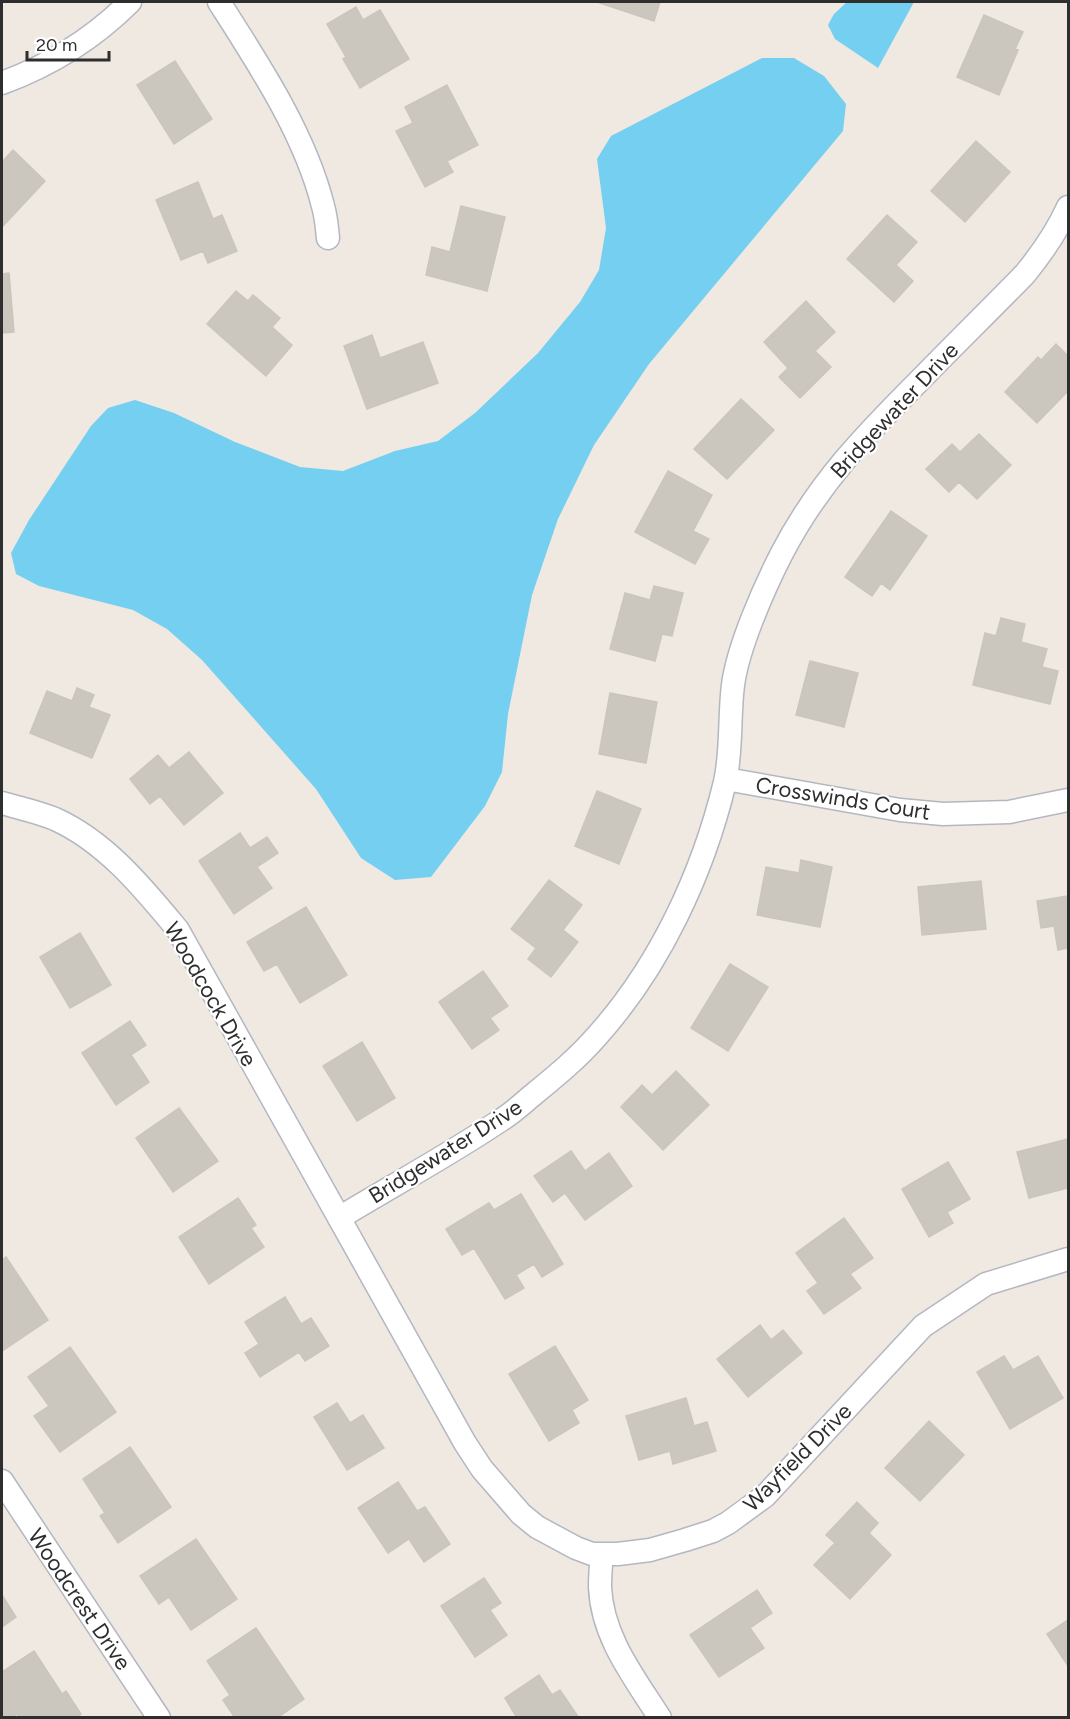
<svg xmlns="http://www.w3.org/2000/svg" width="1070" height="1719" font-family="Figtree,sans-serif">
<rect width="100%" height="100%" fill="#efe9e1"/>
<path fill="#75cff0" d="M847 2H914L878 68 835 39 828 25 834 14Z
M762 58H794L824 76 846 104 843 131 649 364 594 445 558 519 532 595 508 714 502 772 485 806 431 877 395 880 361 858 316 789 202 660 167 629 133 610 39 586 16 574 11 553 29 520 91 426 108 408 135 400 174 413 235 442 300 467 343 471 395 451 438 441 475 413 538 353 580 302 599 270 606 228 597 159 611 136Z"/>
<path fill="#cbc7bf" stroke="#cbc5ba" stroke-width="1.5" d="M597 2H660L654 21Z
M356 7 363 20 380 10 409 59 360 88 343 59 346 57 327 24Z
M984 15 1023 32 1015 49 1018 50 999 95 957 77Z
M175 61 212 119 174 144 137 85Z
M447 85 478 145 447 161 453 172 425 187 396 131 413 123 405 107Z
M976 141 1010 172 965 222 931 191Z
M13 150 45 181 2 227V162Z
M198 182 213 219 222 215 237 251 208 263 203 251 181 260 156 200Z
M461 206 505 217 487 291 426 275 432 247 450 252Z
M887 215 917 242 896 265 913 281 894 302 847 259Z
M9 273 14 332 2 333V274Z
M236 291 248 301 253 295 280 318 272 327 292 345 266 376 207 324Z
M806 301 835 332 815 351 831 367 800 398 779 377 788 368 764 342Z
M372 335 380 358 423 342 438 383 367 409 344 346Z
M1056 344 1068 356V391L1037 423 1005 392 1038 357 1041 360Z
M741 399 774 430 727 479 694 449Z
M979 434 1011 465 977 499 959 482 949 492 926 469 952 444 960 452Z
M668 471 712 495 693 531 709 539 695 564 635 532Z
M891 511 927 536 890 590 881 583 872 596 845 577Z
M654 586 683 593 672 636 662 634 655 661 610 649 625 593 650 600Z
M1001 618 1025 624 1021 642 1047 649 1042 667 1058 671 1050 704 973 685 985 633 996 636Z
M810 661 858 673 844 727 796 715Z
M77 688 94 695 89 707 110 715 92 758 30 733 47 691 72 701Z
M610 693 657 702 646 763 599 754Z
M189 752 223 793 184 825 160 796 150 804 130 779 158 755 169 768Z
M597 791 641 809 619 864 575 846Z
M240 833 250 848 267 837 278 853 257 867 272 888 234 914 199 861Z
M801 860 832 867 820 927 757 915 766 867 799 873Z
M549 880 582 905 563 930 578 942 551 977 528 959 536 948 511 929Z
M981 881 986 929 922 935 918 887Z
M1068 896V948L1058 950 1054 926 1041 928 1037 901Z
M306 907 347 975 300 1003 277 964 264 971 247 942Z
M80 933 111 985 70 1008 40 957Z
M730 964 768 987 728 1051 691 1028Z
M483 971 508 1006 490 1018 499 1030 472 1049 439 1002Z
M130 1021 146 1045 131 1055 149 1082 116 1105 82 1053Z
M362 1042 395 1098 357 1121 323 1066Z
M676 1071 709 1105 663 1150 621 1107 642 1085 652 1095Z
M179 1108 218 1161 173 1192 136 1138Z
M1068 1139V1188L1029 1198 1017 1152Z
M571 1151 585 1171 609 1153 632 1186 585 1220 565 1193 553 1202 534 1176Z
M948 1162 970 1199 947 1212 953 1223 929 1237 902 1189Z
M521 1194 563 1264 542 1277 534 1264 516 1275 524 1288 505 1299 474 1248 462 1255 446 1229 489 1203 494 1210Z
M238 1198 256 1225 251 1228 264 1247 209 1284 179 1237Z
M844 1218 873 1258 850 1274 861 1288 824 1314 807 1291 818 1283 796 1253Z
M6 1257 48 1320 2 1351V1260Z
M285 1297 301 1324 311 1318 329 1346 305 1361 299 1352 260 1377 245 1353 259 1344 245 1322Z
M760 1325 771 1340 783 1330 802 1353 748 1397 717 1359Z
M555 1346 588 1400 572 1410 579 1423 549 1441 509 1374Z
M70 1347 116 1412 60 1452 34 1416 49 1406 28 1377Z
M1004 1356 1013 1370 1038 1356 1063 1398 1010 1429 977 1372Z
M686 1398 694 1426 707 1422 716 1451 673 1464 670 1451 639 1460 626 1416Z
M337 1403 350 1423 363 1415 384 1448 347 1470 314 1417Z
M929 1421 964 1455 920 1501 885 1468Z
M130 1447 171 1507 118 1543 100 1516 105 1513 83 1479Z
M398 1482 417 1511 425 1507 450 1544 424 1562 409 1539 388 1553 358 1508Z
M857 1502 878 1523 869 1533 891 1555 850 1599 814 1565 835 1543 826 1535Z
M196 1539 237 1599 191 1630 169 1597 159 1604 140 1576Z
M484 1578 501 1603 490 1610 507 1635 475 1657 441 1606Z
M757 1590 772 1613 750 1628 764 1648 719 1677 690 1635Z
M2 1595 16 1617 2 1627Z
M1068 1620V1666L1047 1634Z
M256 1628 304 1699 277 1718H235L223 1700 230 1695 207 1661Z
M34 1651 62 1694 66 1691 81 1714 76 1718H20L17 1714 11 1718H2V1672Z
M539 1675 552 1695 560 1690 579 1718H517L505 1698Z"/>
<g fill="none" stroke-linecap="round" stroke-linejoin="round">
<defs>
<path id="minor" d="M219 2C258 63 305 134 323 206 326 216 327 227 328 238
M2 83C51 65 93 39 130 2
M726 779 900 810 943 814 1009 812 1068 800
M2 803C19 808 38 812 55 819 106 842 143 888 178 930L465 1443 482 1469 521 1514 537 1527 576 1548 592 1554H618L650 1550 685 1540 713 1531 728 1523 765 1496 923 1326 986 1284 1068 1259
M339 1218C393 1185 449 1155 501 1120 513 1113 523 1103 534 1094 556 1076 578 1058 597 1036 660 966 703 873 725 782 732 751 729 716 733 685 738 647 764 588 782 553 819 482 866 434 922 378 956 343 991 309 1025 274 1042 253 1057 232 1068 207
M2 1481 159 1718
M602 1554C601 1564 600 1576 600 1587 602 1637 634 1677 660 1718"/>
</defs>
<use href="#minor" stroke="#b4b7c1" stroke-width="25"/>
<use href="#minor" stroke="#fff" stroke-width="22"/>
</g>
<g text-anchor="middle" stroke-width="4.5" stroke-linejoin="round" paint-order="stroke">
<g font-size="22" fill="#2e2e2e" stroke="#fff">
<text transform="translate(894 410) rotate(-47)" y="8">Bridgewater Drive</text>
<text transform="translate(843 798) rotate(9)" y="8">Crosswinds Court</text>
<text transform="translate(211 994) rotate(60)" y="8">Woodcock Drive</text>
<text transform="translate(445 1151) rotate(-32)" y="8">Bridgewater Drive</text>
<text transform="translate(797 1457) rotate(-45)" y="8">Wayfield Drive</text>
<text transform="translate(80 1599) rotate(56)" y="8">Woodcrest Drive</text>
</g>
</g>
<rect width="1070" height="1719" fill="none" stroke="#2e2e2e" stroke-width="6"/>
<path d="M27 51v9h82v-9" fill="none" stroke="#2e2e2e" stroke-width="3"/>
<text x="36" y="51" font-size="18" fill="#2e2e2e" stroke="#ffffff" stroke-width="4.5" paint-order="stroke">20 m</text>
</svg>
